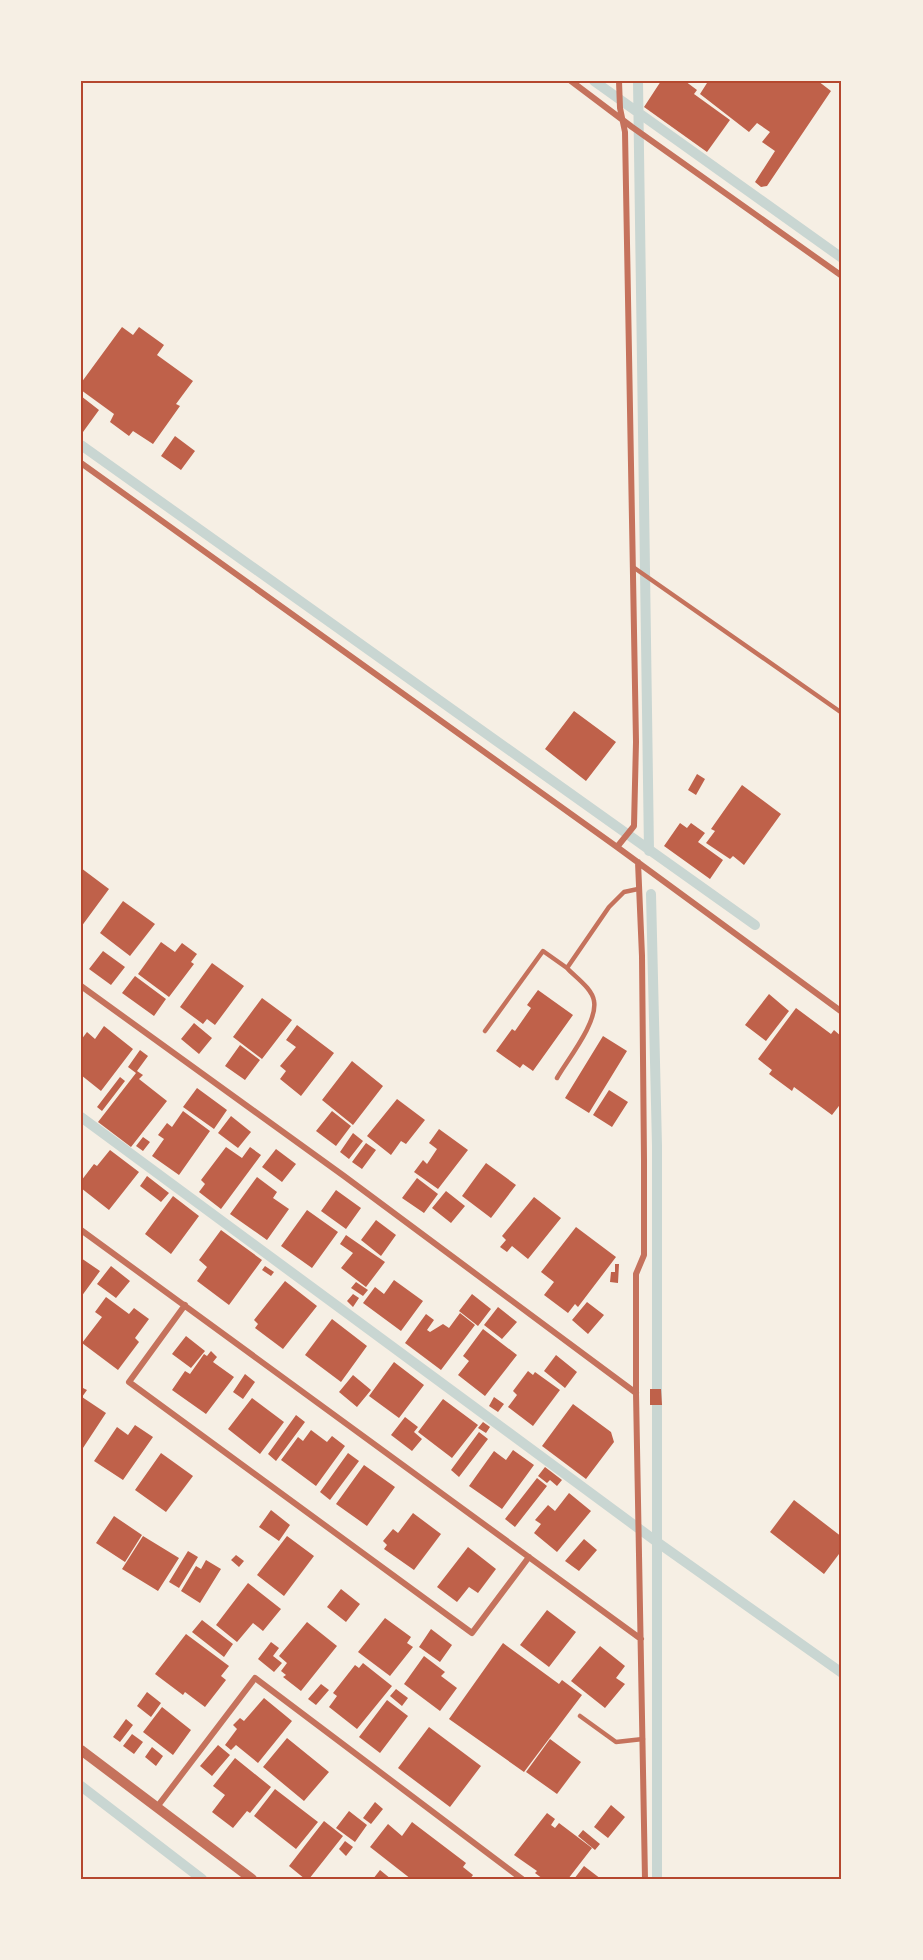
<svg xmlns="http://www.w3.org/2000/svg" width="923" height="1960" font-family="'Noto Sans',sans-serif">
<rect width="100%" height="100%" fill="#f6efe4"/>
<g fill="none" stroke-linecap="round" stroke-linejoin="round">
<path stroke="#c9d6d2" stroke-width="10" d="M594 81 842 258
M638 81 649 851
M81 445 755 925
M651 894 657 1146V1879
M81 1117 657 1542 842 1673
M81 1786 202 1879"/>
</g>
<path fill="#bf614a" d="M661 81H685L697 90 694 94 730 120 707 152 644 107Z
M705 81H818L831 91 767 186 761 187 755 182 775 151 762 142 770 132 757 123 749 132 700 94 707 83Z
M122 327 133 335 139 327 164 345 157 355 193 381 176 404 180 406 153 444 133 431 129 436 110 422 114 414 81 390V383Z
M81 396 99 410 83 432 81 430Z
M175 436 195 451 181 470 161 456Z
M574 711 616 742 586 781 545 749Z
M697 774 705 779 696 795 688 790Z
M742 785 781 814 744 865 733 856 730 859 706 843 715 831 711 829Z
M680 823 687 828 691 823 705 833 698 842 723 860 710 879 664 846Z
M81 868 109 889 81 927Z
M123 901 155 924 130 956 100 933Z
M161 942 175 952 182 943 197 954 191 962 194 964 169 997 138 974Z
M103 951 125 967 111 985 89 969Z
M212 963 244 986 215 1025 207 1019 203 1024 180 1007Z
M135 976 166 999 154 1016 122 993Z
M538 990 573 1015 533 1071 523 1064 520 1068 496 1051 512 1029 515 1031 531 1008 527 1005Z
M769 994 789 1011 766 1041 745 1025Z
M262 998 292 1020 262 1059 233 1037Z
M796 1008 831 1034 834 1030 842 1037V1102L832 1115 794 1087 792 1091 769 1074 772 1070 758 1059Z
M194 1023 212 1038 199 1054 181 1039Z
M297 1025 334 1053 301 1096 280 1079 286 1071 280 1066 296 1047 286 1040Z
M104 1026 133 1049 101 1091 81 1075V1040L87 1032 95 1039Z
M603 1036 627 1051 589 1113 565 1098Z
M240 1045 260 1060 245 1080 225 1066Z
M140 1050 148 1056 137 1071 143 1075 139 1079 167 1101 131 1147 98 1122 136 1073 128 1067Z
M352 1061 383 1086 353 1125 322 1100Z
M120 1077 125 1081 102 1111 97 1107Z
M197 1088 227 1110 214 1129 183 1107Z
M609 1090 628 1102 612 1127 593 1115Z
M397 1099 425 1120 406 1144 401 1141 391 1155 367 1136Z
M183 1111 210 1131 179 1175 152 1156 164 1139 158 1135 167 1123 172 1127Z
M332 1111 351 1126 336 1146 316 1131Z
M231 1116 251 1132 238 1148 218 1133Z
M439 1129 468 1150 438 1189 414 1172 423 1160 427 1164 437 1149 429 1143Z
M353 1133 363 1141 349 1159 340 1152Z
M143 1137 150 1142 143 1151 136 1146Z
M366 1143 376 1150 362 1169 352 1162Z
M226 1147 242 1158 250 1147 261 1155 221 1209 199 1192 205 1184 201 1180Z
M276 1149 296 1164 282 1182 262 1167Z
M110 1150 139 1172 109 1210 81 1188V1181L94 1164 97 1166Z
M486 1163 516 1185 491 1218 462 1196Z
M147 1176 169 1193 161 1202 140 1186Z
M257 1177 277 1192 273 1198 289 1209 267 1240 230 1214Z
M417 1178 438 1194 424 1213 402 1198Z
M336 1190 361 1208 346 1229 321 1211Z
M446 1191 465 1206 451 1223 432 1208Z
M173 1196 199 1216 171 1254 145 1234Z
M534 1197 561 1218 528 1259 512 1246 507 1252 500 1247 506 1240 502 1236Z
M307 1210 338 1232 312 1268 281 1246Z
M376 1220 396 1235 381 1256 361 1240Z
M576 1227 616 1257 578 1307 575 1304 568 1313 544 1295 554 1282 541 1272Z
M221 1230 262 1260 229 1305 197 1281 207 1267 199 1260Z
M346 1235 385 1262 366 1287 341 1268 353 1253 340 1244Z
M81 1258 100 1271 81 1297Z
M615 1264H619L618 1283 610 1282 611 1272H615Z
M111 1266 130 1281 116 1298 97 1284Z
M265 1266 274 1272 271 1276 262 1270Z
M394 1280 423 1301 401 1331 363 1303 375 1287 384 1294Z
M285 1281 317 1306 283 1349 255 1328 258 1324 254 1320Z
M356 1282 368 1290 363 1296 351 1288Z
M353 1294 359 1298 353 1307 347 1301Z
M472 1294 491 1309 478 1326 459 1311Z
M106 1297 129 1314 134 1308 149 1319 135 1338 139 1342 118 1370 82 1343 102 1317 95 1312Z
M587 1302 604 1315 588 1334 572 1320Z
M498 1307 517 1322 502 1339 484 1325Z
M460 1313 475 1325 441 1370 405 1343 426 1314 434 1320 427 1330 430 1332 443 1324 449 1328Z
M332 1319 367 1346 341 1382 305 1355Z
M483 1329 517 1355 485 1396 458 1375 469 1361 463 1356Z
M186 1336 205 1351 191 1368 172 1354Z
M211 1351 217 1357 213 1362 234 1377 206 1414 172 1390 185 1371 190 1374 204 1354 207 1356Z
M556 1355 577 1372 565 1388 544 1371Z
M394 1362 424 1385 399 1418 369 1396Z
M528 1371 533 1375 535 1372 560 1390 533 1426 508 1407 517 1395 513 1391Z
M245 1374 255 1382 243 1399 233 1392Z
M353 1375 371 1390 357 1407 339 1392Z
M81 1387 87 1390 82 1397 106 1413 81 1451Z
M650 1389H661L662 1405H650Z
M494 1397 504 1404 498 1412 489 1406Z
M252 1398 284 1422 260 1454 228 1429Z
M443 1399 478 1425 452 1458 418 1432Z
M573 1404 611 1432 614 1442 586 1479 542 1446Z
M296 1415 305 1422 276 1461 268 1454Z
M405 1417 418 1427 414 1432 422 1439 412 1451 391 1435Z
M483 1422 490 1427 486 1433 478 1428Z
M135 1425 153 1437 123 1480 94 1461 117 1427 128 1435Z
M311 1430 327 1442 332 1436 345 1446 316 1486 281 1460 298 1437 303 1441Z
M479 1432 488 1439 459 1477 451 1470Z
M513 1450 534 1465 502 1509 469 1486 494 1451 506 1460Z
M161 1453 193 1476 166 1512 135 1490Z
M348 1453 359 1461 330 1500 320 1492Z
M364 1465 395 1487 367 1526 336 1504Z
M545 1467 562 1480 557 1486 550 1480 547 1483 538 1476Z
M537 1478 547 1486 515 1527 505 1519Z
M569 1493 591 1511 557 1552 534 1533 541 1524 535 1520 548 1505 555 1511Z
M794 1500 842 1537V1550L824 1574 770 1532Z
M271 1510 290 1525 279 1541 259 1527Z
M413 1513 441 1534 414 1570 384 1549 387 1545 383 1541 393 1529 398 1533Z
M114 1516 142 1535 125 1562 96 1543Z
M143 1536 179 1558 158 1591 122 1569Z
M287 1536 314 1556 284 1596 257 1575Z
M584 1539 597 1550 579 1571 565 1561Z
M468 1547 496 1569 478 1593 469 1587 457 1602 437 1587Z
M188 1551 198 1557 179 1588 169 1582Z
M236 1555 244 1561 239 1567 231 1560Z
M206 1560 221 1569 200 1603 181 1591 196 1566 201 1569Z
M248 1583 281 1609 263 1631 253 1623 237 1642 216 1625Z
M341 1589 360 1604 346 1622 327 1607Z
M547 1610 576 1632 549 1667 520 1645Z
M385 1618 411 1637 407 1643 413 1647 390 1676 358 1652Z
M202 1620 233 1644 224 1657 192 1632Z
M307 1622 337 1646 301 1691 283 1677 286 1675 281 1671 287 1663 279 1656Z
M431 1629 452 1645 440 1662 419 1647Z
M186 1634 229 1666 221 1676 226 1680 205 1707 185 1692 183 1695 155 1674Z
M271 1642 279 1648 273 1656 282 1663 274 1672 258 1659Z
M503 1643 559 1684 562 1680 582 1695 524 1772 449 1719Z
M600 1646 625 1666 616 1678 625 1684 605 1708 571 1681Z
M424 1656 445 1672 441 1676 457 1688 440 1711 404 1684Z
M363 1663 392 1686 357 1729 329 1707 337 1696 333 1693 355 1665 359 1668Z
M321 1684 329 1690 316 1705 308 1699Z
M396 1689 408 1698 402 1706 390 1696Z
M147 1692 161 1703 151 1717 137 1706Z
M264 1698 292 1721 258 1763 236 1745 231 1750 225 1745 237 1729 233 1725 240 1718 244 1721Z
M387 1700 408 1716 380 1753 359 1737Z
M162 1707 191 1730 173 1755 143 1732Z
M126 1719 133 1725 120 1742 113 1737Z
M429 1727 481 1766 450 1807 398 1768Z
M132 1734 143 1742 134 1754 123 1746Z
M287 1738 329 1772 304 1801 263 1767Z
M550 1739 581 1762 557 1794 526 1772Z
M218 1745 230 1755 212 1776 200 1766Z
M152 1747 163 1756 156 1766 145 1757Z
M235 1758 271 1787 250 1813 247 1811 233 1828 212 1812 225 1795 213 1786Z
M275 1789 318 1822 296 1849 254 1816Z
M375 1802 383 1809 371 1824 363 1818Z
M611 1805 625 1817 608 1838 594 1827Z
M349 1811 367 1825 355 1842 336 1828Z
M547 1813 555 1819 551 1825 555 1828 559 1823 592 1848 568 1879H543L535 1873 537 1871 514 1855Z
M324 1821 343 1836 309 1879H305L289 1866Z
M412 1822 466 1863 463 1867 473 1875 470 1879H411L370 1847 388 1824 402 1836Z
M583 1830 600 1844 595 1850 578 1836Z
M345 1841 353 1847 346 1856 339 1849Z
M584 1866 601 1879H574Z
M380 1870 391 1879H373Z"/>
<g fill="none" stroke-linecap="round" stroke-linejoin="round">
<path stroke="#c5725c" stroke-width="4.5" d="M633 567 842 713
M485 1031 543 951 567 968
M557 1078C568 1059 598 1022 594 1001 592 988 575 977 567 968L609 907 624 892 638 889
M580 1716 616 1742 643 1739"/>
<path stroke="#c5725c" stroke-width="6" d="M571 81 632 127 842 276
M81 463 617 847 842 1012
M617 847 634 826 636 742 625 132 620 108 619 81
M638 862 642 956 644 1160V1255L636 1274V1393L645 1879
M81 986 344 1176 636 1393
M81 1230 641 1639
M185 1305 129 1382 472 1633 529 1557
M157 1807 255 1678 522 1879"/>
<path stroke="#c5725c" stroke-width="10" d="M81 1750 252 1879"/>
</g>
<rect width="923" height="1960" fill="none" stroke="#f6efe4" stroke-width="165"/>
<rect x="82" y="82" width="758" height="1796" fill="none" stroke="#b5482f" stroke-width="2"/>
</svg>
